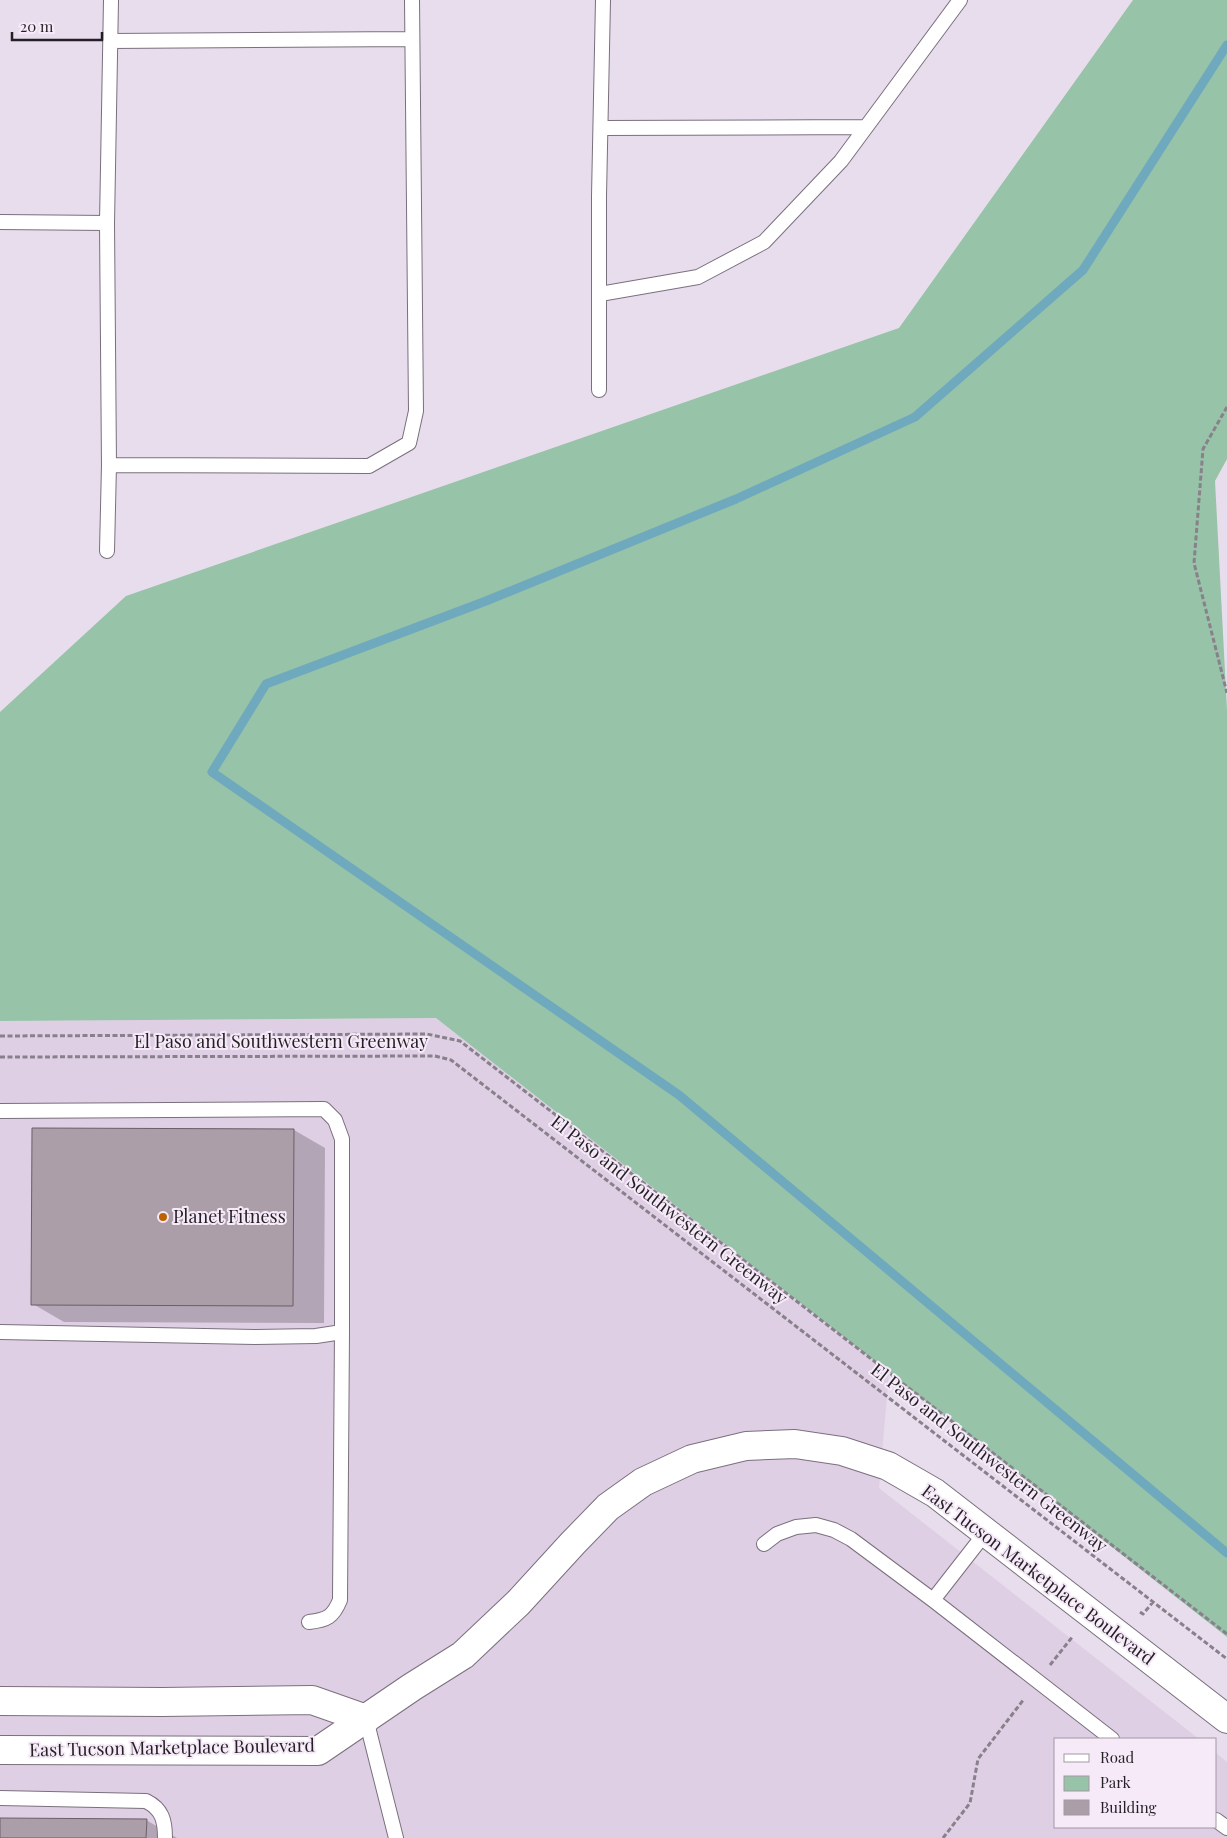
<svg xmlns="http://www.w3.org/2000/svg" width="1227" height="1838" font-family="'Playfair Display',serif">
<rect width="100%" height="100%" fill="#e8ddec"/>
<path fill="#dfcfe4" d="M436 1018 889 1373 879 1488 1199 1739H1056V1827H1216V1753L1227 1762V1838H0V1021Z"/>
<path fill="#97c3a8" d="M1133 0H1227V459L1215 481 1227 710V1637L436 1018 0 1021V712L126 596 899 328Z"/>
<path fill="#0003" d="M294 1130 325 1148 324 1323 64 1322 33 1304Z
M0 1819 146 1820 177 1838H0Z"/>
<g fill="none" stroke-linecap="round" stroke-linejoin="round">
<path stroke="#6fa9be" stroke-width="9" d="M1227 45 1083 270 915 417 736 499 486 601 266 684 212 772 679 1095 1227 1553"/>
</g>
<path fill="#ac9ea9" stroke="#6c5e68" d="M32 1128 294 1129 293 1306 31 1305Z
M0 1818 147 1819 146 1838H0Z"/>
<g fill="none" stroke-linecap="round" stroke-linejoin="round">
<defs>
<path id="service" d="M110 41 412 39
M601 128 866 127
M0 222 107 223
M600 294 698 277 764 242 841 161 960 0
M599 390V196L603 0
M109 465 107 223 111 0
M107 551 109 465 369 466 409 443 416 411 412 0
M0 1111 324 1109 335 1120 342 1139V1332L316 1336 255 1337 0 1332
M764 1544 777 1534 796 1527 816 1525 834 1530 851 1539 933 1600 1112 1739
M933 1600 986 1532
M309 1622C327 1620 333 1617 340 1600L342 1332
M366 1719 396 1838
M0 1798 146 1801C162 1809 165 1820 165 1838
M1216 1820 1227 1828"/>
<path id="minor" d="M0 1701 162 1702 312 1700 366 1719
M0 1750 318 1751 412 1687 463 1655 518 1603 573 1543 608 1507 643 1482 692 1459 746 1446 795 1444 842 1451 888 1466 935 1493 1227 1719"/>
</defs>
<use href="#service" stroke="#7a707d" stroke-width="16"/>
<use href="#minor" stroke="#7a707d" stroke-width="30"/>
<path stroke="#88818b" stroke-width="3" stroke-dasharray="5 2.5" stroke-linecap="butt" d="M1227 407 1203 449 1194 563 1227 693
M0 1036 427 1034 460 1041 1227 1634
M0 1057 435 1056 451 1060 1227 1659
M1140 1612 1143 1614 1153 1602
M1050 1665 1073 1636
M943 1838 970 1803 978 1759 1024 1699"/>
<use href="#service" stroke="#fff" stroke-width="14"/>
<use href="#minor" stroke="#fff" stroke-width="28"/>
</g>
<circle fill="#bc6104" stroke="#f6eaf9" stroke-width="2" cx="163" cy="1217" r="5"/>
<g text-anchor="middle" stroke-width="4" stroke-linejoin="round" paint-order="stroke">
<g font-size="18" fill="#231f24" stroke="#f6eaf9">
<text x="281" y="1048">El Paso and Southwestern Greenway</text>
<text transform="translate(669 1210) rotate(38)" y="6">El Paso and Southwestern Greenway</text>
<text transform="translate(989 1458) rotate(38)" y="6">El Paso and Southwestern Greenway</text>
<text transform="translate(1038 1575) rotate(37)" y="6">East Tucson Marketplace Boulevard</text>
<text transform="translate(172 1748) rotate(-1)" y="6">East Tucson Marketplace Boulevard</text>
</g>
<g font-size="18" fill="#231f24" stroke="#f6eaf9" text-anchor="start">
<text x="173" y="1223">Planet Fitness</text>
</g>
</g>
<rect x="1054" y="1738" width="162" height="90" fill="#f6eaf9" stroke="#a299a4"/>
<rect x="1064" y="1754" width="25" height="8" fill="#ffffff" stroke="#a299a4"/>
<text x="1100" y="1763" font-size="15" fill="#231f24">Road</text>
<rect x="1064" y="1776" width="25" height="15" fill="#97c3a8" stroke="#a299a4"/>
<text x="1100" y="1788" font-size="15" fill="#231f24">Park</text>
<rect x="1064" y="1800" width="25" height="15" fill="#ac9ea9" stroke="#a299a4"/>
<text x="1100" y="1813" font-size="15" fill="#231f24">Building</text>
<path d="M12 32v8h90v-8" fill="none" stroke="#231f24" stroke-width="2.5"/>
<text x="20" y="32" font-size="15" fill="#231f24" stroke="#f6eaf9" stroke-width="4" paint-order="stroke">20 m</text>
</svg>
